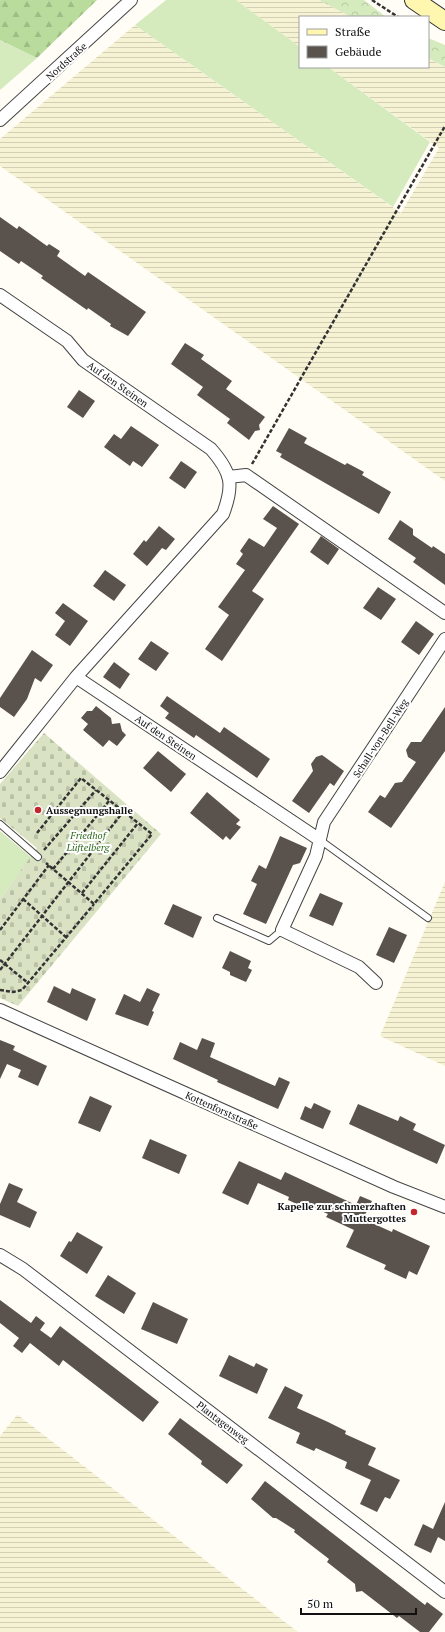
<svg xmlns="http://www.w3.org/2000/svg" width="445" height="1632" font-family="'PT Serif',serif">
<defs>
<pattern id="farmland-rules" width="6" height="5" patternUnits="userSpaceOnUse"><rect width="6" height="5" fill="#f6f3d4"/><path d="M0 2.5h6" fill="none" stroke="#d2cfb5"/></pattern>
<pattern id="forest-firs" width="22" height="20" patternUnits="userSpaceOnUse"><rect width="22" height="20" fill="#b9dc9c"/><path d="M5 1l3.5 6h-7zM16 11l3.5 6h-7z" fill="#9ebc85"/></pattern>
<pattern id="cemetery-stones" width="16" height="16" patternUnits="userSpaceOnUse"><rect width="16" height="16" fill="#d9e3c4"/><path d="M2 7V4a2 2 0 0 1 4 0v3zM10 15v-3a2 2 0 0 1 4 0v3z" fill="#b9c2a7"/></pattern>
<pattern id="park-crowns" width="20" height="18" patternUnits="userSpaceOnUse"><rect width="20" height="18" fill="#d5ebbd"/><path d="M2 6a3 3 0 1 1 6 0M12 15a3 3 0 1 1 6 0" fill="none" stroke="#b6c8a1"/></pattern>
</defs>
<rect width="100%" height="100%" fill="#fffdf5"/>
<path fill="url(#farmland-rules)" d="M236 0H319L351 17H300V47Z
M135 25 401 213 439 148 328 67H428V58L445 67V481L0 166V139Z
M445 882V1066L380 1036Z
M17 1415H18L298 1632H0V1436Z"/>
<path fill="#d5ebbd" d="M166 0H236L300 47V67H328L430 142 393 207 135 25Z
M0 40 37 58 0 90Z
M0 831 31 857 0 899Z"/>
<path fill="url(#forest-firs)" d="M0 0H97L37 58 0 40Z"/>
<path fill="url(#cemetery-stones)" d="M44 733 161 834 18 1006 0 998V899L37 848 0 818V784Z"/>
<path fill="url(#park-crowns)" d="M319 0H364L386 17H351Z
M428 38 445 45V67L428 58Z"/>
<path fill="#5a524d" d="M0 217 17 229 19 226 47 246 49 244 60 251 57 256 85 276 88 272 146 312 128 336 110 326 111 324 88 308 87 310 41 278 43 276 21 261 19 264 0 251Z
M185 343 204 355 201 359 232 381 226 389 265 417 259 425 260 430 255 431 249 440 227 423 230 419 197 395 203 387 171 364Z
M79 390 95 401 83 418 67 407Z
M131 426 159 445 142 467 133 461 130 466 104 447 114 434 121 439Z
M289 428 307 438 304 443 345 465 347 463 364 472 362 475 391 492 379 514 280 457 282 454 276 451Z
M181 461 197 472 185 489 169 478Z
M273 506 299 524 252 591 264 599 222 661 205 649 229 615 218 607 245 570 236 564 243 554 240 551 249 538 264 547 277 528 263 519Z
M400 520 413 529V535L432 548 433 546 445 554V585L413 562 416 558 388 539Z
M159 526 175 539 166 550 162 548 147 566 133 554 144 540 146 542Z
M321 536 339 549 328 565 310 552Z
M105 570 126 585 114 601 93 586Z
M378 587 396 599 381 620 363 608Z
M63 603 88 621 70 646 55 635 65 621 55 613Z
M416 621 434 634 419 655 401 642Z
M151 641 169 653 156 671 138 659Z
M32 650 53 665 41 682 35 678 27 699 14 717 0 707V698Z
M114 662 130 674 120 689 103 677Z
M167 696 220 733 224 727 270 759 257 778 196 735 194 738 165 718 169 713 160 706Z
M96 706 111 718 112 724 120 723 122 731 126 735 117 746 109 740 103 747 83 730 88 724 81 718 87 711H92Z
M445 707V751L391 828 368 812 380 795 385 798 395 783 402 782 416 762 408 757 406 750 411 742H421Z
M158 751 186 774 171 792 143 768Z
M322 755 344 771 334 786 330 783 309 813 292 801 313 771 311 764 316 757Z
M207 792 240 820 236 824 241 827 230 840 226 836 223 840 190 813Z
M280 836 307 848 300 863 293 865 266 924 243 914 257 884 251 881 259 865 266 869Z
M320 893 343 903 333 926 309 916Z
M173 904 202 917 193 938 164 924Z
M389 927 407 935 394 963 376 955Z
M230 951 251 961 248 968 252 970 246 982 230 975V972L222 968Z
M54 986 70 994 72 988 96 999 87 1021 47 1002Z
M147 988 160 994 152 1011 154 1012 148 1026 115 1014 124 994 140 1002Z
M202 1038 215 1043 210 1057 275 1086 279 1077 290 1082 278 1109 217 1082 218 1080 173 1059 180 1042 197 1050Z
M0 1040 15 1046 13 1050 47 1066 38 1086 18 1077 21 1070 7 1064 0 1079Z
M90 1096 112 1106 100 1132 78 1123Z
M314 1103 331 1111 323 1129 300 1119 305 1106 311 1109Z
M358 1104 398 1121 400 1116 416 1124 413 1130 445 1145 437 1164 349 1124Z
M150 1139 187 1155 179 1174 142 1158Z
M239 1161 281 1180 285 1172 356 1205 360 1196 372 1201 363 1219 392 1232 393 1229 430 1246 417 1275 409 1271 406 1279 384 1269 386 1265 346 1247 354 1230 326 1217 328 1214 305 1204 301 1202 299 1205 288 1200 289 1197 258 1183 248 1205 222 1193Z
M9 1183 23 1189 17 1202 37 1212 30 1228 0 1215V1204Z
M77 1232 103 1247 87 1274 60 1256 69 1241 71 1242Z
M108 1275 136 1293 124 1314 95 1296Z
M0 1300 31 1323 36 1316 45 1323 40 1330 51 1338 60 1326 159 1402 143 1422 63 1360 59 1366 30 1343 22 1353 13 1346 19 1338 0 1323Z
M153 1302 188 1319 177 1344 141 1329Z
M229 1355 254 1367 256 1363 268 1369 257 1394 219 1376Z
M285 1386 303 1395 297 1408 328 1422 346 1431 345 1434 376 1448 368 1465 400 1480 390 1499 385 1497 377 1512 360 1504 371 1480 345 1468 347 1462 316 1448 314 1451 296 1443 300 1433 268 1418Z
M180 1418 243 1465 227 1484 201 1464 202 1461 168 1434Z
M265 1481 425 1605 427 1602 443 1614 429 1632H420L399 1616 397 1618 362 1591 356 1592 355 1584 327 1562 329 1559 294 1532 295 1530 276 1518H273L251 1499Z
M445 1502V1541L438 1537 431 1553 414 1545 423 1524 433 1529Z"/>
<g fill="none" stroke-linecap="round" stroke-linejoin="round">
<defs>
<path id="service" d="M0 824 38 857
M320 840 428 918
M217 918 269 941 282 930"/>
<path id="minor" d="M0 120 131 0
M0 295 67 341 83 360 211 449C232 473 234 485 223 514L76 677 0 772
M229 477 246 475 445 613
M76 677 320 840
M376 983 359 967 282 930 316 856 324 822 445 639
M0 1010 394 1187 445 1207
M0 1255 23 1269 445 1592"/>
<path id="secondary" d="M414 0 445 21"/>
</defs>
<use href="#service" stroke="#444" stroke-width="8"/>
<use href="#minor" stroke="#444" stroke-width="14"/>
<use href="#secondary" stroke="#333" stroke-width="20"/>
<path stroke="#333" stroke-width="2.5" stroke-dasharray="4 2" stroke-linecap="butt" d="M372 0 398 17
M252 464 445 126
M37 833 81 778 152 834 94 904 46 863
M44 850 96 790
M53 869 109 801
M82 893 138 823
M23 899 67 938
M0 930 49 865
M0 960 28 983
M0 970 123 812
M0 990 13 992 22 990 94 904"/>
<use href="#service" stroke="#fff" stroke-width="6"/>
<use href="#minor" stroke="#fff" stroke-width="12"/>
<use href="#secondary" stroke="#fff6b0" stroke-width="18"/>
</g>
<g fill="#c4262e" stroke="#fff" stroke-width="1.5">
<circle cx="38" cy="810" r="4"/>
<circle cx="414" cy="1212" r="4"/>
</g>
<g text-anchor="middle" stroke-width="4" stroke-linejoin="round" paint-order="stroke">
<g font-size="10" fill="#111" stroke="#fff">
<text transform="translate(66 61) rotate(-42)" y="4">Nordstraße</text>
<text transform="translate(118 384) rotate(35)" y="4">Auf den Steinen</text>
<text transform="translate(166 737) rotate(34)" y="4">Auf den Steinen</text>
<text transform="translate(380 738) rotate(-57)" y="4">Schall-von-Bell-Weg</text>
<text transform="translate(222 1110) rotate(24)" y="4">Kottenforststraße</text>
<text transform="translate(223 1422) rotate(37)" y="4">Plantagenweg</text>
</g>
<g font-size="10" font-weight="bold" fill="#111" stroke="#fff" text-anchor="start">
<text x="46" y="814">Aussegnungshalle</text>
<text x="406" y="1210" text-anchor="end">Kapelle zur schmerzhaften<tspan x="406" dy="12">Muttergottes</tspan></text>
</g>
<g font-size="10" font-style="italic" fill="#2f6b1f" stroke="#fff">
<text x="88" y="839">Friedhof<tspan x="88" dy="12">Lüftelberg</tspan></text>
</g>
</g>
<rect x="299" y="16" width="130" height="52" fill="#ffffff" stroke="#a0a0a0"/>
<rect x="307" y="29" width="20" height="6" fill="#fff6b0" stroke="#a0a0a0"/>
<text x="335" y="36" font-size="12" fill="#111111">Straße</text>
<rect x="307" y="46" width="20" height="12" fill="#5a524d" stroke="#a0a0a0"/>
<text x="335" y="56" font-size="12" fill="#111111">Gebäude</text>
<path d="M301 1608v6h115v-6" fill="none" stroke="#111111" stroke-width="2"/>
<text x="307" y="1608" font-size="12" fill="#111111" stroke="#ffffff" stroke-width="3" paint-order="stroke">50 m</text>
</svg>
